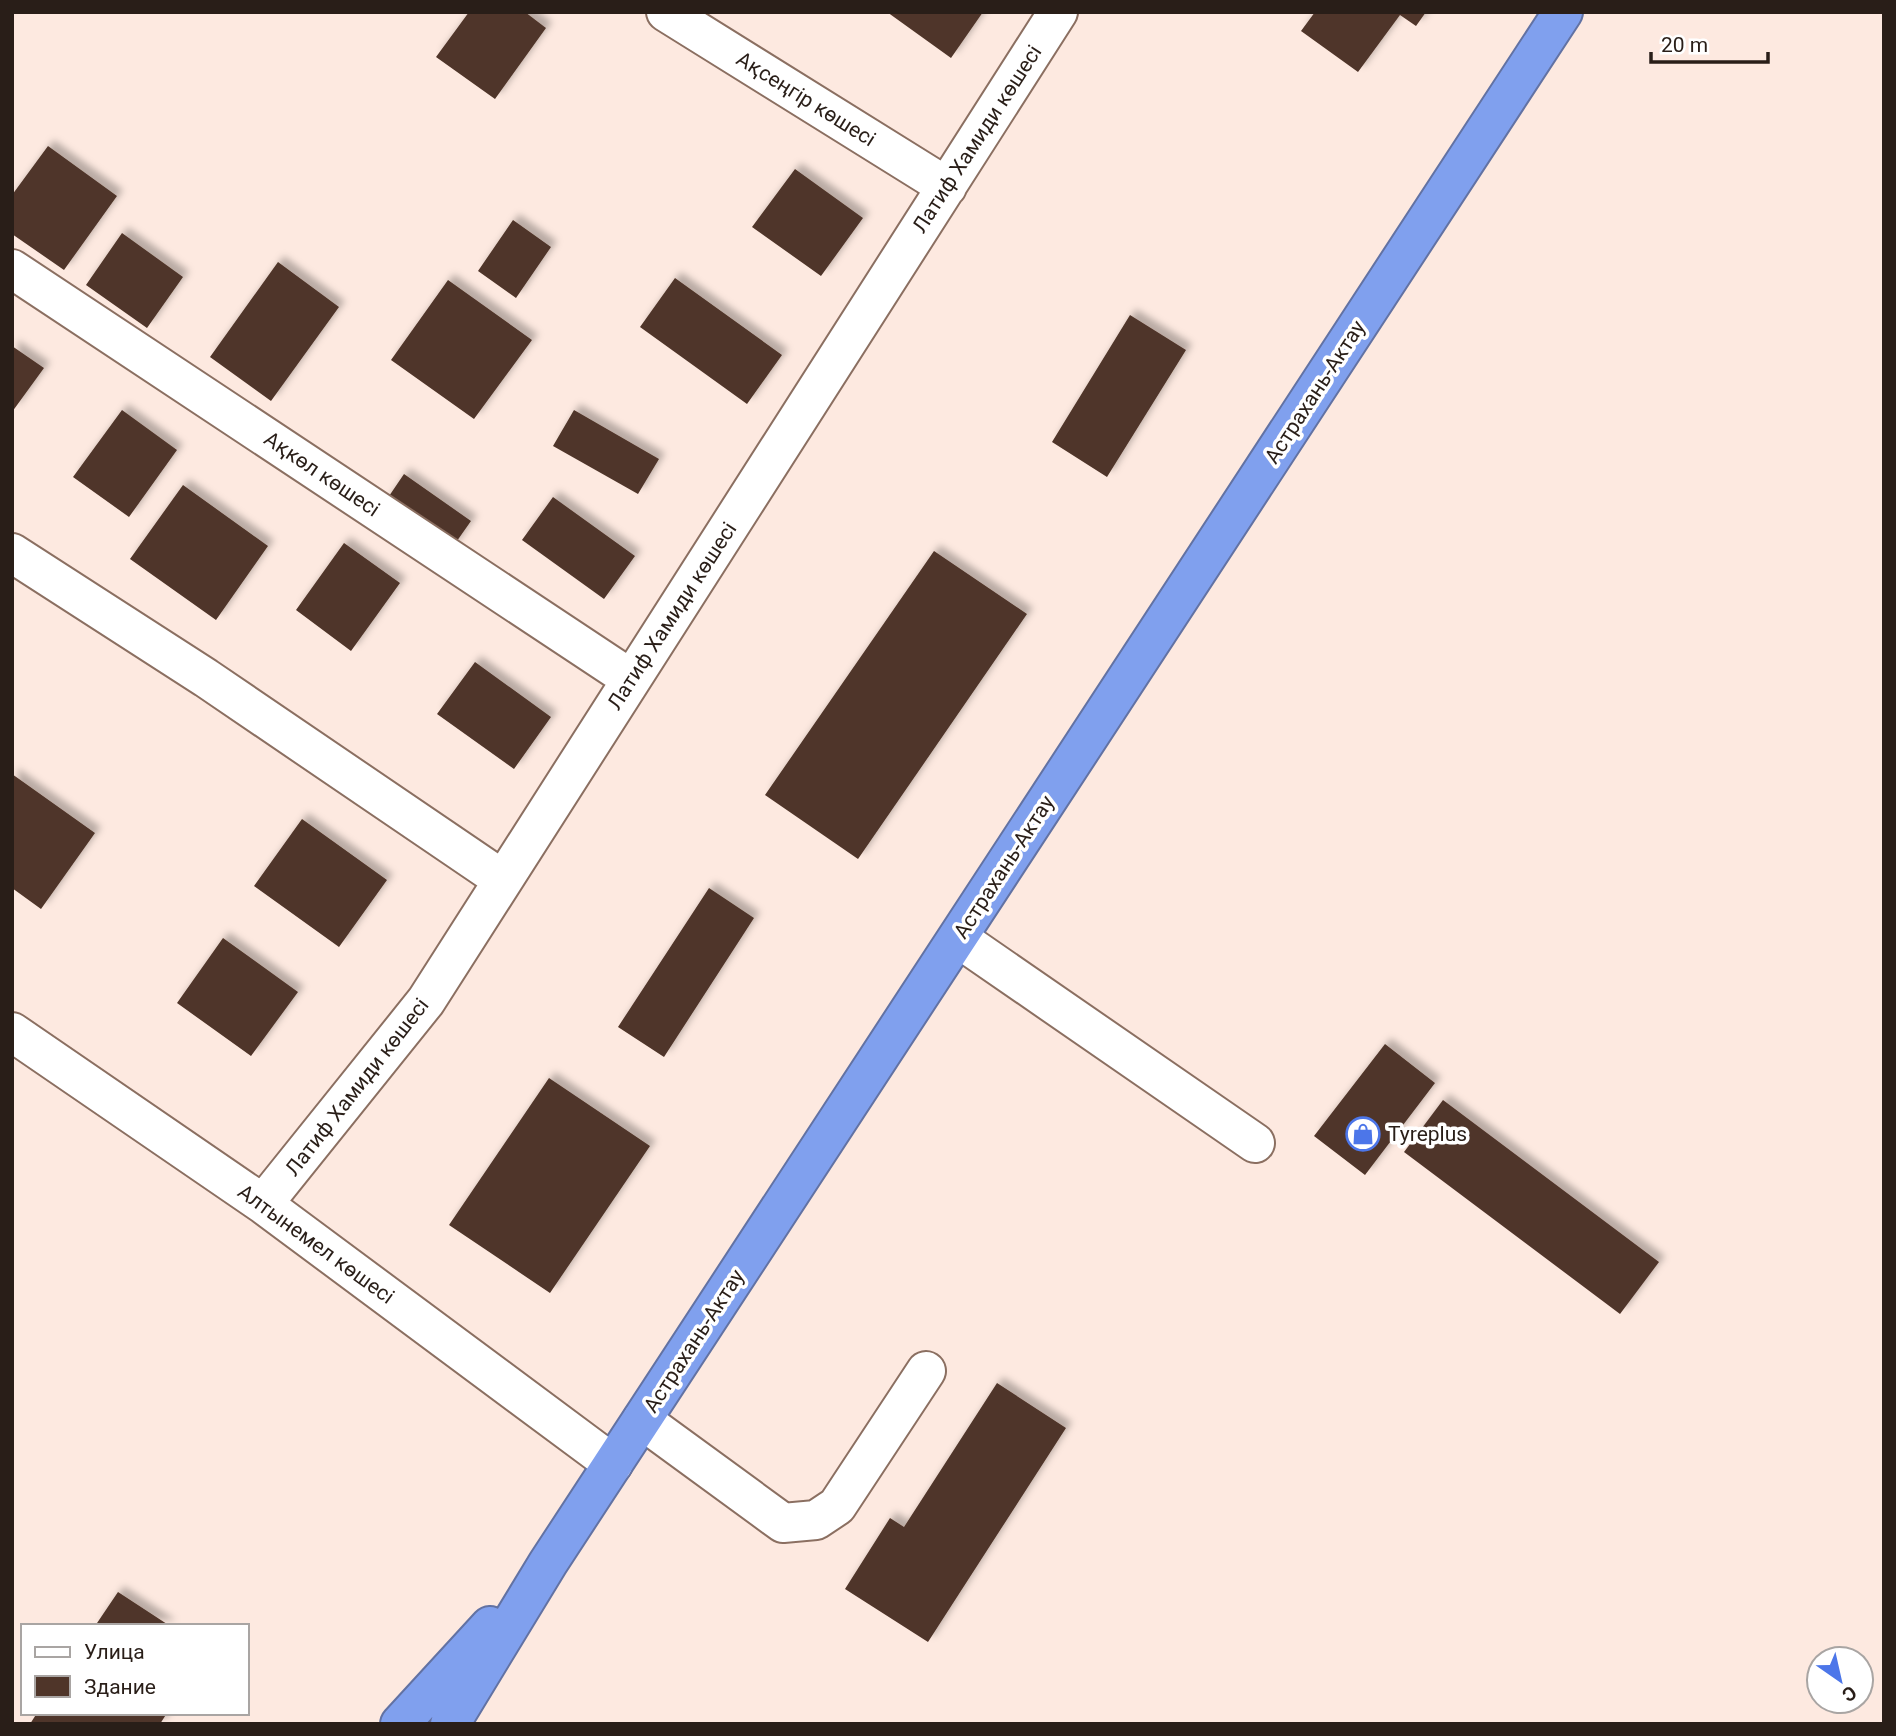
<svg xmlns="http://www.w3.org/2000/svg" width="1896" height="1736" font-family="Roboto,sans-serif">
<defs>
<filter id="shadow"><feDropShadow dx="6" dy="-6" stdDeviation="3.5" flood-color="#0004"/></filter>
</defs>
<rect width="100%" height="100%" fill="#fde9e0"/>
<path fill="#4f3529" filter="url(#shadow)" d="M469 12H525L546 28 495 99 436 57Z
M887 12H983L951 58Z
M1315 12H1426L1416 26 1400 15 1358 72 1301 31Z
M48 146 117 196 64 270 12 234V195Z
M795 169 863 218 821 276 752 227Z
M513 220 551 247 516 298 478 271Z
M122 233 183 277 147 328 86 285Z
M278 262 339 307 271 401 210 357Z
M675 278 782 355 747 404 640 327Z
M448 280 532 340 474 419 391 360Z
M1130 315 1186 350 1107 477 1052 442Z
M12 346 44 368 12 412Z
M122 410 177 450 129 517 73 477Z
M574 410 659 459 638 494 553 446Z
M404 474 471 521 452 548 385 502Z
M183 485 268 546 216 620 130 559Z
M553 497 635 556 604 599 522 540Z
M344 543 400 583 351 651 296 610Z
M934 551 1027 614 858 859 765 795Z
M475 662 551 717 514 769 437 714Z
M12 774 95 833 41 909 12 888Z
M302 819 387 880 339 947 254 886Z
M709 888 754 918 664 1057 618 1027Z
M223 938 298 992 251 1056 177 1003Z
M1385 1044 1435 1083 1365 1175 1314 1136Z
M549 1078 650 1146 550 1293 449 1225Z
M1443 1100 1659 1262 1620 1314 1404 1152Z
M997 1383 1066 1428 928 1642 845 1589 890 1518 904 1527Z
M118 1592 170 1626H95Z
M37 1713H167L160 1724H30Z"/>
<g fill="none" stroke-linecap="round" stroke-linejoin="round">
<defs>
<path id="minor" d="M666 12 947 187
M12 269 631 679
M12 553 206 678 503 880
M958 938 1255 1143
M12 1032 263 1204 613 1464
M263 1204 426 1001 1058 12
M642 1420 783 1523 816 1520 837 1506 926 1371"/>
<path id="highway" d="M400 1724 490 1626
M450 1724 548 1563 1563 12"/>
</defs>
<use href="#minor" stroke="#8b6f61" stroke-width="42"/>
<use href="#highway" stroke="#6272a3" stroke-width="42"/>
<use href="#minor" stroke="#fff" stroke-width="38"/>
<use href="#highway" stroke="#80a0ee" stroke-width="38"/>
</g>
<defs>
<symbol id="shop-ring" viewBox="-11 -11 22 22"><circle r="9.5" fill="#fff" stroke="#4c76e9" stroke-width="1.5"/><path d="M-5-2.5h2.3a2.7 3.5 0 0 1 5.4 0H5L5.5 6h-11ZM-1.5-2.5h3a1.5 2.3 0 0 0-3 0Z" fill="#4c76e9"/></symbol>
</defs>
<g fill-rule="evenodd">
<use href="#shop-ring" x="1344" y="1115" width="38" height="38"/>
</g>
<g text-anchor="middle" stroke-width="7" stroke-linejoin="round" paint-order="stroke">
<g font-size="21" fill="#291e18" stroke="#fff">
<text transform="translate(806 99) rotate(32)" y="7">Ақсеңгір көшесі</text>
<text transform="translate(977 139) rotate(-57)" y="7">Латиф Хамиди көшесі</text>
<text transform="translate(1315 392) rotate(-57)" y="7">Астрахань-Актау</text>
<text transform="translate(322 474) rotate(34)" y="7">Ақкөл көшесі</text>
<text transform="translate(672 616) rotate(-57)" y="7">Латиф Хамиди көшесі</text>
<text transform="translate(1004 867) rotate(-57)" y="7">Астрахань-Актау</text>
<text transform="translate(357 1087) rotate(-52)" y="7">Латиф Хамиди көшесі</text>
<text transform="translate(316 1244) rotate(36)" y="7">Алтынемел көшесі</text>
<text transform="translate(694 1341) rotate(-57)" y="7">Астрахань-Актау</text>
</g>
<g font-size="21" fill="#291e18" stroke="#fff" text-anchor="start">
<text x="1388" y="1141">Tyreplus</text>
</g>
</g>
<rect width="1896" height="1736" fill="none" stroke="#291e18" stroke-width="28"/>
<rect x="21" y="1624" width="228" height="91" fill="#ffffff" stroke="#a9a5a3" stroke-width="2"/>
<rect x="35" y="1647" width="35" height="10" fill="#ffffff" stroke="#a9a5a3" stroke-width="2"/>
<text x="84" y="1659" font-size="21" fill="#291e18">Улица</text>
<rect x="35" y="1676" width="35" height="21" fill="#4f3529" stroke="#a9a5a3" stroke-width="2"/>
<text x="84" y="1694" font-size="21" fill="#291e18">Здание</text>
<g transform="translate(1840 1680) rotate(146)"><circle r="33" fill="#ffffff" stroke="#a9a5a3" stroke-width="2"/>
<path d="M0-5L12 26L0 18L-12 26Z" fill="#4c76e9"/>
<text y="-10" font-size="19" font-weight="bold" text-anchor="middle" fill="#291e18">С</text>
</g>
<path d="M1651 52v10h117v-10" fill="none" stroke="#291e18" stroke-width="3.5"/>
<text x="1661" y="52" font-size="21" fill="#291e18" stroke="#ffffff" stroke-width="5" paint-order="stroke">20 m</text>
</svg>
